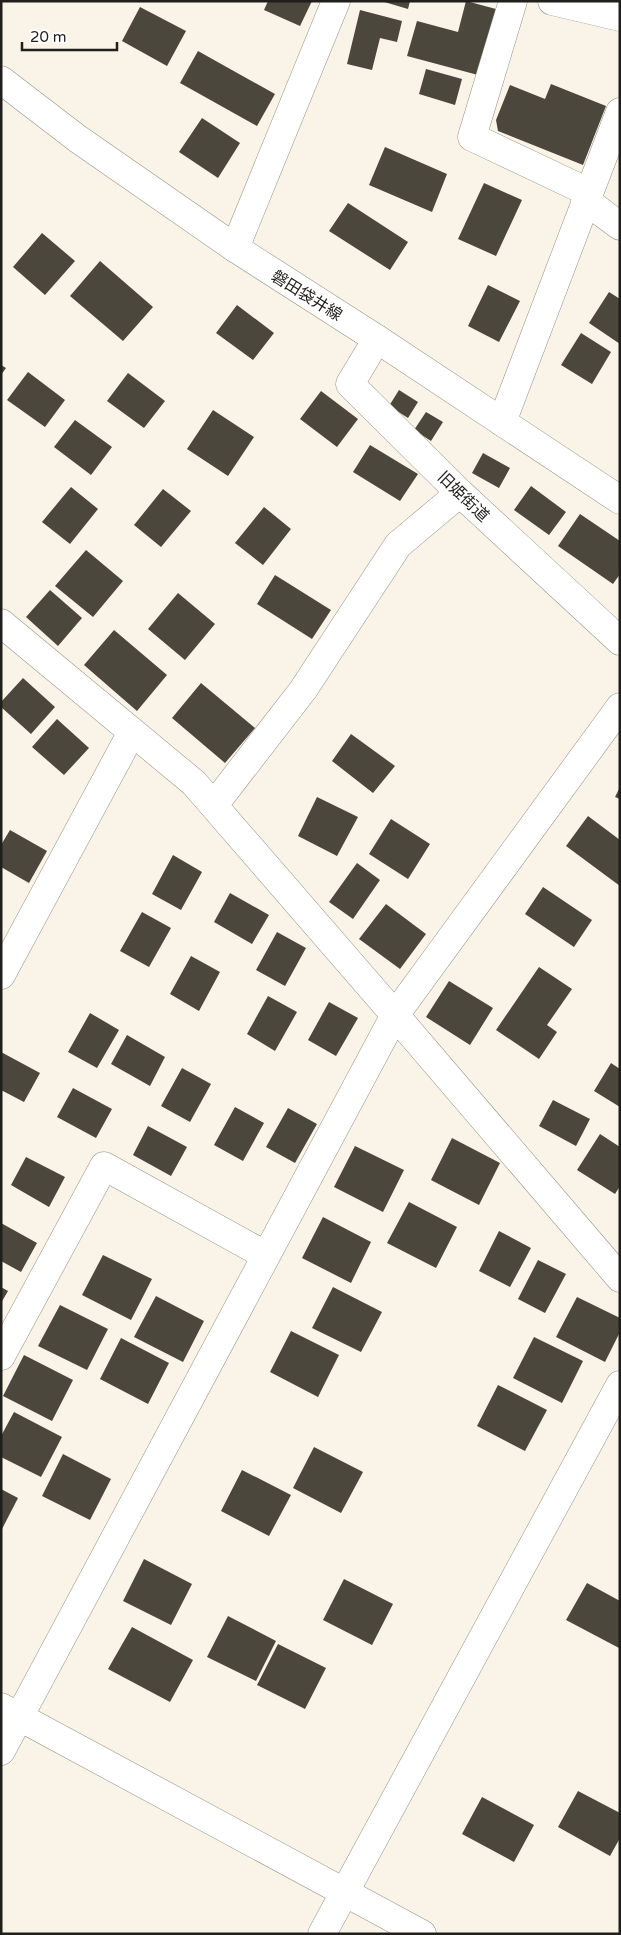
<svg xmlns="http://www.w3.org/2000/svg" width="621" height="1935" font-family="'Varela Round','Noto Sans JP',sans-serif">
<rect width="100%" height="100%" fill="#f9f4e7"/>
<path fill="#4b473d" d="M268 1H312L300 26 264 10Z
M381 1H410L408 9Z
M466 1 496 9 478 75 407 56 417 21 458 32Z
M140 7 186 31 167 66 122 41Z
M360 10 402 21 397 42 380 38 372 70 347 64Z
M198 51 275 94 257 126 180 83Z
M426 69 462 79 455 105 419 94Z
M551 84 606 106 583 165 498 131 496 120 510 85 545 99Z
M202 118 240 143 218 178 179 152Z
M385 147 447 174 432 212 369 185Z
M484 183 522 200 496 256 458 239Z
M348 203 408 242 390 270 329 231Z
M42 233 75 261 45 295 13 267Z
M100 261 153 307 123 341 70 296Z
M488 285 520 301 499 342 468 326Z
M609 292 620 299V344L589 323Z
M237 305 274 333 253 360 216 333Z
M581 333 611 352 592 384 561 365Z
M1 365 6 368 1 375Z
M28 372 65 400 45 427 7 400Z
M128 373 165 401 144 428 107 401Z
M399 390 418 402 408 418 389 406Z
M321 391 358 419 337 447 300 419Z
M213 410 254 437 228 476 187 449Z
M426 412 443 422 431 441 414 430Z
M75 420 112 447 91 475 54 447Z
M370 445 418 474 400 501 353 472Z
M483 453 510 468 499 488 472 473Z
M531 486 566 512 549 535 514 510Z
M71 487 98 509 70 544 42 522Z
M163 489 191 511 161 547 134 525Z
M264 507 291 529 263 565 235 543Z
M580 514 620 541V574L613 584 558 546Z
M86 550 123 581 93 617 55 586Z
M275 575 331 610 312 639 257 604Z
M50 590 82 618 58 646 26 617Z
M178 593 215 624 185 660 148 629Z
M114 630 167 675 137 711 84 665Z
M23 678 55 707 31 734 1 707V702Z
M201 683 255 728 225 763 172 718Z
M57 719 89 748 64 775 32 747Z
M351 734 395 766 373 793 332 761Z
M620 787V799L615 797Z
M317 797 358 817 337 856 298 836Z
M588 816 620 840V886L566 846Z
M391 819 430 844 408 879 369 854Z
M10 830 47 851 29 883 1 867V845Z
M173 855 202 872 181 910 152 894Z
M357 863 380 880 353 919 329 902Z
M543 887 592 920 574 947 525 914Z
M230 893 269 915 252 944 214 922Z
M386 904 426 934 400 969 359 939Z
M142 912 171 928 149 967 120 951Z
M277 932 306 948 285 986 256 970Z
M191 956 220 972 199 1011 170 994Z
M539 967 572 989 547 1025 557 1032 539 1059 496 1030Z
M449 981 493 1008 470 1045 426 1017Z
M268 996 297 1012 275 1051 247 1034Z
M329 1002 358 1018 336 1056 308 1040Z
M90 1013 119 1030 97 1068 68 1052Z
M127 1035 165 1057 150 1086 111 1064Z
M1 1052 40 1073 24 1102 1 1090Z
M611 1063 620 1069V1107L594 1091Z
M182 1068 211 1084 190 1122 161 1106Z
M73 1088 112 1109 96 1138 57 1117Z
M553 1100 590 1119 576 1146 539 1126Z
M235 1107 264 1123 243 1161 214 1145Z
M288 1108 317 1124 295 1163 266 1147Z
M148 1126 187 1147 171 1176 133 1155Z
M600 1134 620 1147V1186L615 1194 577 1170Z
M452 1138 500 1163 479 1205 431 1180Z
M355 1146 404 1170 383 1212 334 1187Z
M26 1157 65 1177 49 1207 11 1185Z
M409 1202 457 1227 436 1268 387 1243Z
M323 1217 371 1242 351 1283 302 1258Z
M1 1223 37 1243 21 1272 1 1261Z
M499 1231 531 1248 510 1287 479 1271Z
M103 1255 152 1279 131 1320 82 1295Z
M538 1260 566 1274 545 1313 518 1299Z
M1 1287 8 1291 1 1303Z
M333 1287 382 1312 361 1352 312 1328Z
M156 1296 204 1321 183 1362 134 1337Z
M577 1297 620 1318V1332L605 1362 556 1337Z
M60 1305 108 1329 87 1370 38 1346Z
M291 1331 339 1355 318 1397 270 1372Z
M534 1337 583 1361 562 1403 513 1378Z
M121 1338 169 1363 148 1404 100 1379Z
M24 1355 73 1380 52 1421 3 1396Z
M498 1385 547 1410 525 1451 477 1426Z
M14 1412 62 1437 41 1477 1 1457V1436Z
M314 1447 363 1472 341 1513 293 1488Z
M63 1454 111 1479 90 1520 42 1496Z
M242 1470 291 1495 269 1536 221 1511Z
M1 1489 18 1498 1 1531Z
M144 1559 192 1584 171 1625 123 1601Z
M344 1579 393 1604 372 1645 323 1620Z
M587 1583 620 1601 619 1648 566 1620Z
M228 1616 276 1641 256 1681 207 1657Z
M132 1627 193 1660 170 1702 108 1669Z
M278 1644 326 1668 305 1709 257 1685Z
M578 1791 620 1813V1838L610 1856 558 1827Z
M482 1797 534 1825 514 1862 462 1834Z"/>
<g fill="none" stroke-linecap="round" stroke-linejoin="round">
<defs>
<path id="minor" d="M513 1 472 137 588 192
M552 1 620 17
M585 200 620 226
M235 248 336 1
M377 339 350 384 460 493 620 641
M502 422 620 112
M1 623 194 783 395 1015 620 1278
M214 805 303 690 398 545 460 493
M1 975 132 732
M1 1356 104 1166 265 1255
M1 1707 422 1934
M1 1751 395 1015 620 707
M322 1934 620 1385"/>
<path id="major" d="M1 80 78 139 235 248 377 339 620 500"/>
</defs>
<use href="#minor" stroke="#969185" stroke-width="29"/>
<use href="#major" stroke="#969185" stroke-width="29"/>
<use href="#minor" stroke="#fff" stroke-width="28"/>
<use href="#major" stroke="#fff" stroke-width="28"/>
</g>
<g text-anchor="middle" stroke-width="5" stroke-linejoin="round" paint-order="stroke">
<g font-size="16" fill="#211f1b" stroke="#fff">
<text transform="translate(307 295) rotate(32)" y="6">磐田袋井線</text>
<text transform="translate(464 496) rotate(44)" y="6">旧姫街道</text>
</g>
</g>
<rect width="621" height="1935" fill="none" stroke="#211f1b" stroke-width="5"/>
<path d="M22 42v8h95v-8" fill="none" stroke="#211f1b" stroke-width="2.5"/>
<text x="30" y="42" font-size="15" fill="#211f1b" stroke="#ffffff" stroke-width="4" paint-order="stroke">20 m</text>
</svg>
